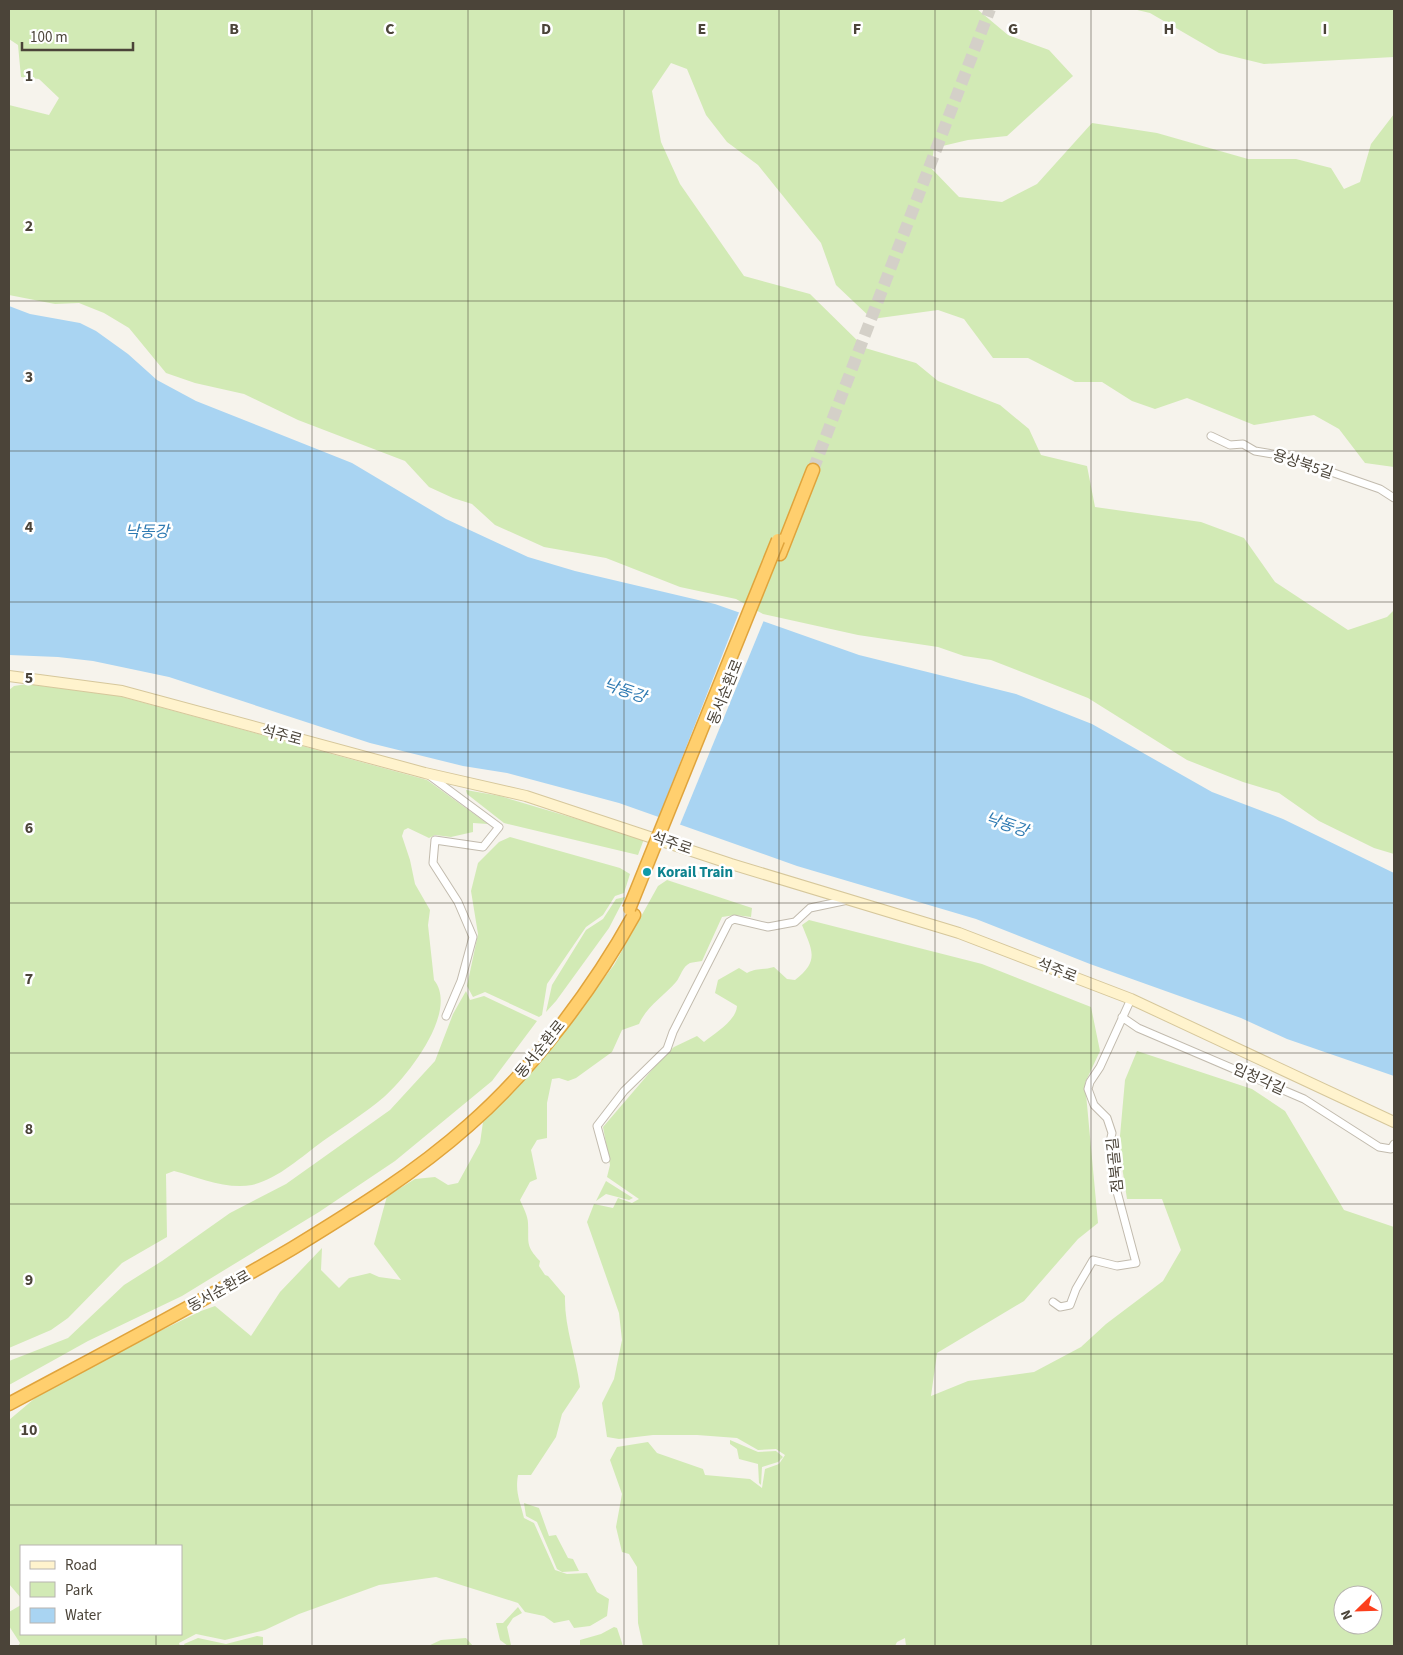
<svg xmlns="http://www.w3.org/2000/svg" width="1403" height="1655" font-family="'Source Sans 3','Noto Sans KR',sans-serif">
<rect width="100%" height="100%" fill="#f6f3ec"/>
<path fill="#d2eab5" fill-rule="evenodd" d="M9 9H977L1008 35 1049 50 1073 76 1007 136 968 140 934 148 931 168 959 197 1002 202 1037 184 1092 123 1157 133 1248 159H1296L1331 168 1344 189 1360 182 1371 144 1394 114V467L1365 463 1339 429 1314 415 1254 425 1187 398 1155 409 1132 401 1102 382H1075L1028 358H993L964 319 938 310 872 319 836 285 821 243 758 165 727 142 706 115 687 69 671 63 652 91 661 142 680 184 744 276 810 294 865 348 916 363 938 381 1000 405 1029 429 1041 455 1087 466 1095 507 1201 522 1244 538 1275 582 1348 630 1387 617 1394 610V854L1374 848 1319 821 1279 793 1243 782 1187 760 1088 698 991 660 964 656 938 647 858 635 763 614 736 599 680 587 606 558 544 547 495 525 472 504 453 498 429 487 405 461 298 420 244 394 195 383 166 373 129 328 104 313 79 303 55 304 9 295V105L49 115 59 98 39 79 21 77 18 45 9 39Z
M1133 9H1394V57L1264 64 1219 53 1150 13Z
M27 684 119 696 427 780 488 824 473 823V832L451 837 435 835 429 838 408 828 404 830 402 836 410 860 415 884 430 910 428 925 434 980C459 1011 408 1076 384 1097 365 1113 343 1127 323 1141 301 1157 278 1179 252 1185 227 1190 197 1177 174 1171L166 1174 167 1237 122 1263 68 1318 51 1330 9 1348V690L14 686Z
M466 790 500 796 644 839 638 855 504 823 467 794Z
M510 837 620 868 630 874 624 893 615 896 603 915 586 927 547 984 542 1015 539 1017 485 992 473 997 467 986 478 934 471 891 478 863 499 842Z
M667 880 752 908 751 917 735 915 722 917 702 961C698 962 693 962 690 963 682 967 681 976 676 982 664 996 647 1006 639 1024L622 1030 612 1052 576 1078 568 1081 559 1078 552 1079 547 1103V1138L537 1140 531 1150 537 1179 530 1182 520 1200C523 1207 528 1216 528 1223 529 1243 525 1245 540 1261L539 1266 545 1275 548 1276 565 1296C564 1326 576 1356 580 1387L562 1414 556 1437 531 1475H518C515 1493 520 1501 524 1518L534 1523 555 1570 567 1574 587 1573 597 1592 609 1599 607 1616 590 1626 574 1628 569 1620 554 1623 544 1616 525 1612 518 1603 436 1577 379 1585 299 1614 265 1630 225 1640 196 1634 179 1643 180 1646H18L20 1643 9 1626V1612L21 1605V1634H181V1546H21V1598L9 1584V1420L53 1383 201 1311 215 1306 251 1336 280 1292 322 1248 321 1270 339 1288 349 1278 370 1273 379 1277 401 1280 374 1244 387 1196 415 1179 435 1177 448 1185 458 1183 480 1143 483 1122 560 1036 614 965 658 886Z
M625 897 609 928 556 1001 546 1012 552 985 586 930 603 919 616 899Z
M809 920 982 964 1091 1007 1100 1051 1085 1083 1098 1223 1078 1239 1024 1301 937 1353 931 1396 968 1381 1034 1372 1081 1347 1106 1324 1163 1281 1181 1250 1162 1199H1127L1119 1147 1125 1080 1137 1051 1252 1089 1285 1111 1344 1210 1394 1227V1646H906L905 1638 897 1642 895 1646H643L638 1623 637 1567 629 1554 622 1552 616 1527 622 1494 610 1460 617 1447 648 1442 657 1453 703 1469 705 1475 750 1479 762 1488 765 1469 779 1464 785 1455 776 1449 758 1450 737 1438 697 1435H653L619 1439 607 1437 602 1403 614 1379 622 1340 619 1313 587 1222 594 1204 613 1208 618 1198 632 1203 639 1199 607 1177 610 1165 603 1127 663 1057 674 1047 697 1036 704 1042C715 1033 736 1021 737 1006L715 993 718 980 739 968 747 973C757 968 764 970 774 967L787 979 795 980C820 961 812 950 802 925ZM1343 1595H1373V1625H1343Z
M466 991 470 1000 484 996 537 1021 492 1081 395 1161 319 1212 182 1296 88 1341 9 1385V1361L68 1338 124 1285 162 1261 230 1213 286 1184 390 1110 435 1061 453 1014Z
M606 1181 633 1198 629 1200 606 1194 596 1201Z
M730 1440 758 1452 776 1451 783 1457 778 1462 762 1467 761 1485 759 1483 758 1464 739 1459 737 1449 730 1444Z
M524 1503 539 1508 549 1536 556 1535 568 1558 573 1559 579 1571 562 1572 557 1569 537 1522 526 1516Z
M518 1607 522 1613 513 1618 507 1627 511 1645 508 1646 500 1640 496 1623H503Z
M614 1627 617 1628 623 1646H580V1640L601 1634Z
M257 1636 263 1637V1646H185L184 1644 198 1638 226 1644Z
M466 1638 473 1646H428L441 1640Z"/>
<path fill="#a9d4f2" d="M9 306 30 314 80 323 96 331 128 354 157 380 196 401 352 463 446 519 528 557 575 571 715 604 859 655 1016 694 1092 724 1212 792 1283 819 1394 873V1076L1287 1039 1241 1018 1090 964 976 919 797 866 619 803 507 773 463 766 370 743 169 677 93 661 58 657 9 655Z"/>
<path fill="#f6f3ec" d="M740 610 764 620 679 827 658 819Z"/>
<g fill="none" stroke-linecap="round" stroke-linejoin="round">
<path stroke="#d4d0c8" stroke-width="12" stroke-dasharray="12 6" stroke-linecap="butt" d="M813 470 990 9"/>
<defs>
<path id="street" d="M1211 436 1230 445 1243 444 1255 451 1285 456 1380 489 1394 498
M430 776 499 827 483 847 435 840 433 863 458 902 473 937 461 981 446 1016
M1122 1017 1138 1028 1304 1099 1379 1147 1391 1149 1394 1144
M606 1159 597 1126 624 1091 667 1049 673 1032 729 922 734 919 768 927 795 922 810 908 848 900
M1053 1302 1060 1307 1070 1305 1076 1289 1093 1260 1117 1266 1136 1263 1116 1188 1117 1155 1110 1142 1112 1133 1107 1118 1094 1105 1088 1089 1090 1082 1100 1067 1131 999"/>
<path id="secondary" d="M9 676 122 691 425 773 526 796 731 864 959 933 1131 999 1394 1122"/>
<path id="highway" d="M780 554 813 470
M9 1404C104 1353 200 1303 293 1248 355 1210 415 1173 469 1125 533 1069 593 989 634 915"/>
</defs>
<use href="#street" stroke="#c2bbae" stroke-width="9"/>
<use href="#secondary" stroke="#d6c79b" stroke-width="12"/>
<use href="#highway" stroke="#e0a43c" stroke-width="15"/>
<use href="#street" stroke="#fff" stroke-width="7"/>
<use href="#secondary" stroke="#fff3cd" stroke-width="10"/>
<use href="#highway" stroke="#ffcf6e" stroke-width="12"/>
<defs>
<path id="highway-bridge" d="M629 909 778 540"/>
</defs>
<use href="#highway-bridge" stroke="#e0a43c" stroke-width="15" stroke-linecap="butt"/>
<use href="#highway-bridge" stroke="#ffcf6e" stroke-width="12"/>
</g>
<path fill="none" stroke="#4b4439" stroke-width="1" stroke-opacity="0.55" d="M156 9V1546M312 9V1646M468 9V1646M624 9V1646M779 9V1646M935 9V1646M1091 9V1646M1247 9V1646M9 150H1394M9 301H1394M9 451H1394M9 602H1394M9 752H1394M9 903H1394M9 1053H1394M9 1204H1394M9 1354H1394M9 1505H1394M156 1634V1646"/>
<circle fill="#0f9aa8" stroke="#fff" stroke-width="2" cx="647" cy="872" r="5"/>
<g text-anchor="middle" stroke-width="5" stroke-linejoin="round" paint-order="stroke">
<g font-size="15" fill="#4b4439" stroke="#fff">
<text transform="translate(1303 464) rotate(18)" y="5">용상북5길</text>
<text transform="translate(725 692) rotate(-68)" y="5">동서순환로</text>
<text transform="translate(282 735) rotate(15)" y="5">석주로</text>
<text transform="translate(672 843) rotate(19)" y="5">석주로</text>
<text transform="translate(1057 970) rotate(21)" y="5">석주로</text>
<text transform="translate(540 1049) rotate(-51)" y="5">동서순환로</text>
<text transform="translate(1259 1079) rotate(24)" y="5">임청각길</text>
<text transform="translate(1115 1165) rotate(-96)" y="5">점북골길</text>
<text transform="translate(219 1291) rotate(-29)" y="5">동서순환로</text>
</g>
<g font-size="15" font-weight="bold" fill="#0d838f" stroke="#fff" text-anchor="start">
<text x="657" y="877">Korail Train</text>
</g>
<g font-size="16" font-style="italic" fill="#2e7ab2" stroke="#fff">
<text x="147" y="537">낙동강</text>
<text transform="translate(625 690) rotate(19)" y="6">낙동강</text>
<text transform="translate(1007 824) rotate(19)" y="6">낙동강</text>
</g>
</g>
<g font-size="16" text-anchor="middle" font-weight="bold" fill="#4b4439" stroke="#fff" stroke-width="5" stroke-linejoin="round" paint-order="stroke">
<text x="234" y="34">B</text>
<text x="390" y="34">C</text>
<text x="546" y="34">D</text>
<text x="702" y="34">E</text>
<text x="857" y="34">F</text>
<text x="1013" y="34">G</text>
<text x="1169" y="34">H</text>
<text x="1325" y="34">I</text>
<text x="29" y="81">1</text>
<text x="29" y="231">2</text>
<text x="29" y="382">3</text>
<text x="29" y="532">4</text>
<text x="29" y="683">5</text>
<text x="29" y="833">6</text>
<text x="29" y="984">7</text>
<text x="29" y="1134">8</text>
<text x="29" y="1285">9</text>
<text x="29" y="1435">10</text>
</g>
<rect width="1403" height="1655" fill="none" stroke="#4b4439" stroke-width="20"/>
<rect x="20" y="1545" width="162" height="90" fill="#ffffff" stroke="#b7b4b0"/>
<rect x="30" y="1561" width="25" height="8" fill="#fff3cd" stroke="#b7b4b0"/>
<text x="65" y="1570" font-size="15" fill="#4b4439">Road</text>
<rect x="30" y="1582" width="25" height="15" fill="#d2eab5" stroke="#b7b4b0"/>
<text x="65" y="1595" font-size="15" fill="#4b4439">Park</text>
<rect x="30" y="1608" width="25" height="15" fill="#a9d4f2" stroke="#b7b4b0"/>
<text x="65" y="1620" font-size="15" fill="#4b4439">Water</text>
<g transform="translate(1358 1610) rotate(247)"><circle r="24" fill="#ffffff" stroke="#b7b4b0"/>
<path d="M0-4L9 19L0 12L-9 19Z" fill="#fc3f1d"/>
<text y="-8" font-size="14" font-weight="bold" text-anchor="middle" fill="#4b4439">N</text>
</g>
<path d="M22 42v8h111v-8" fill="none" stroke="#4b4439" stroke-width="2.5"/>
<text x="30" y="42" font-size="15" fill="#4b4439" stroke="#ffffff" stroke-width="4" paint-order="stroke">100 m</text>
</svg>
